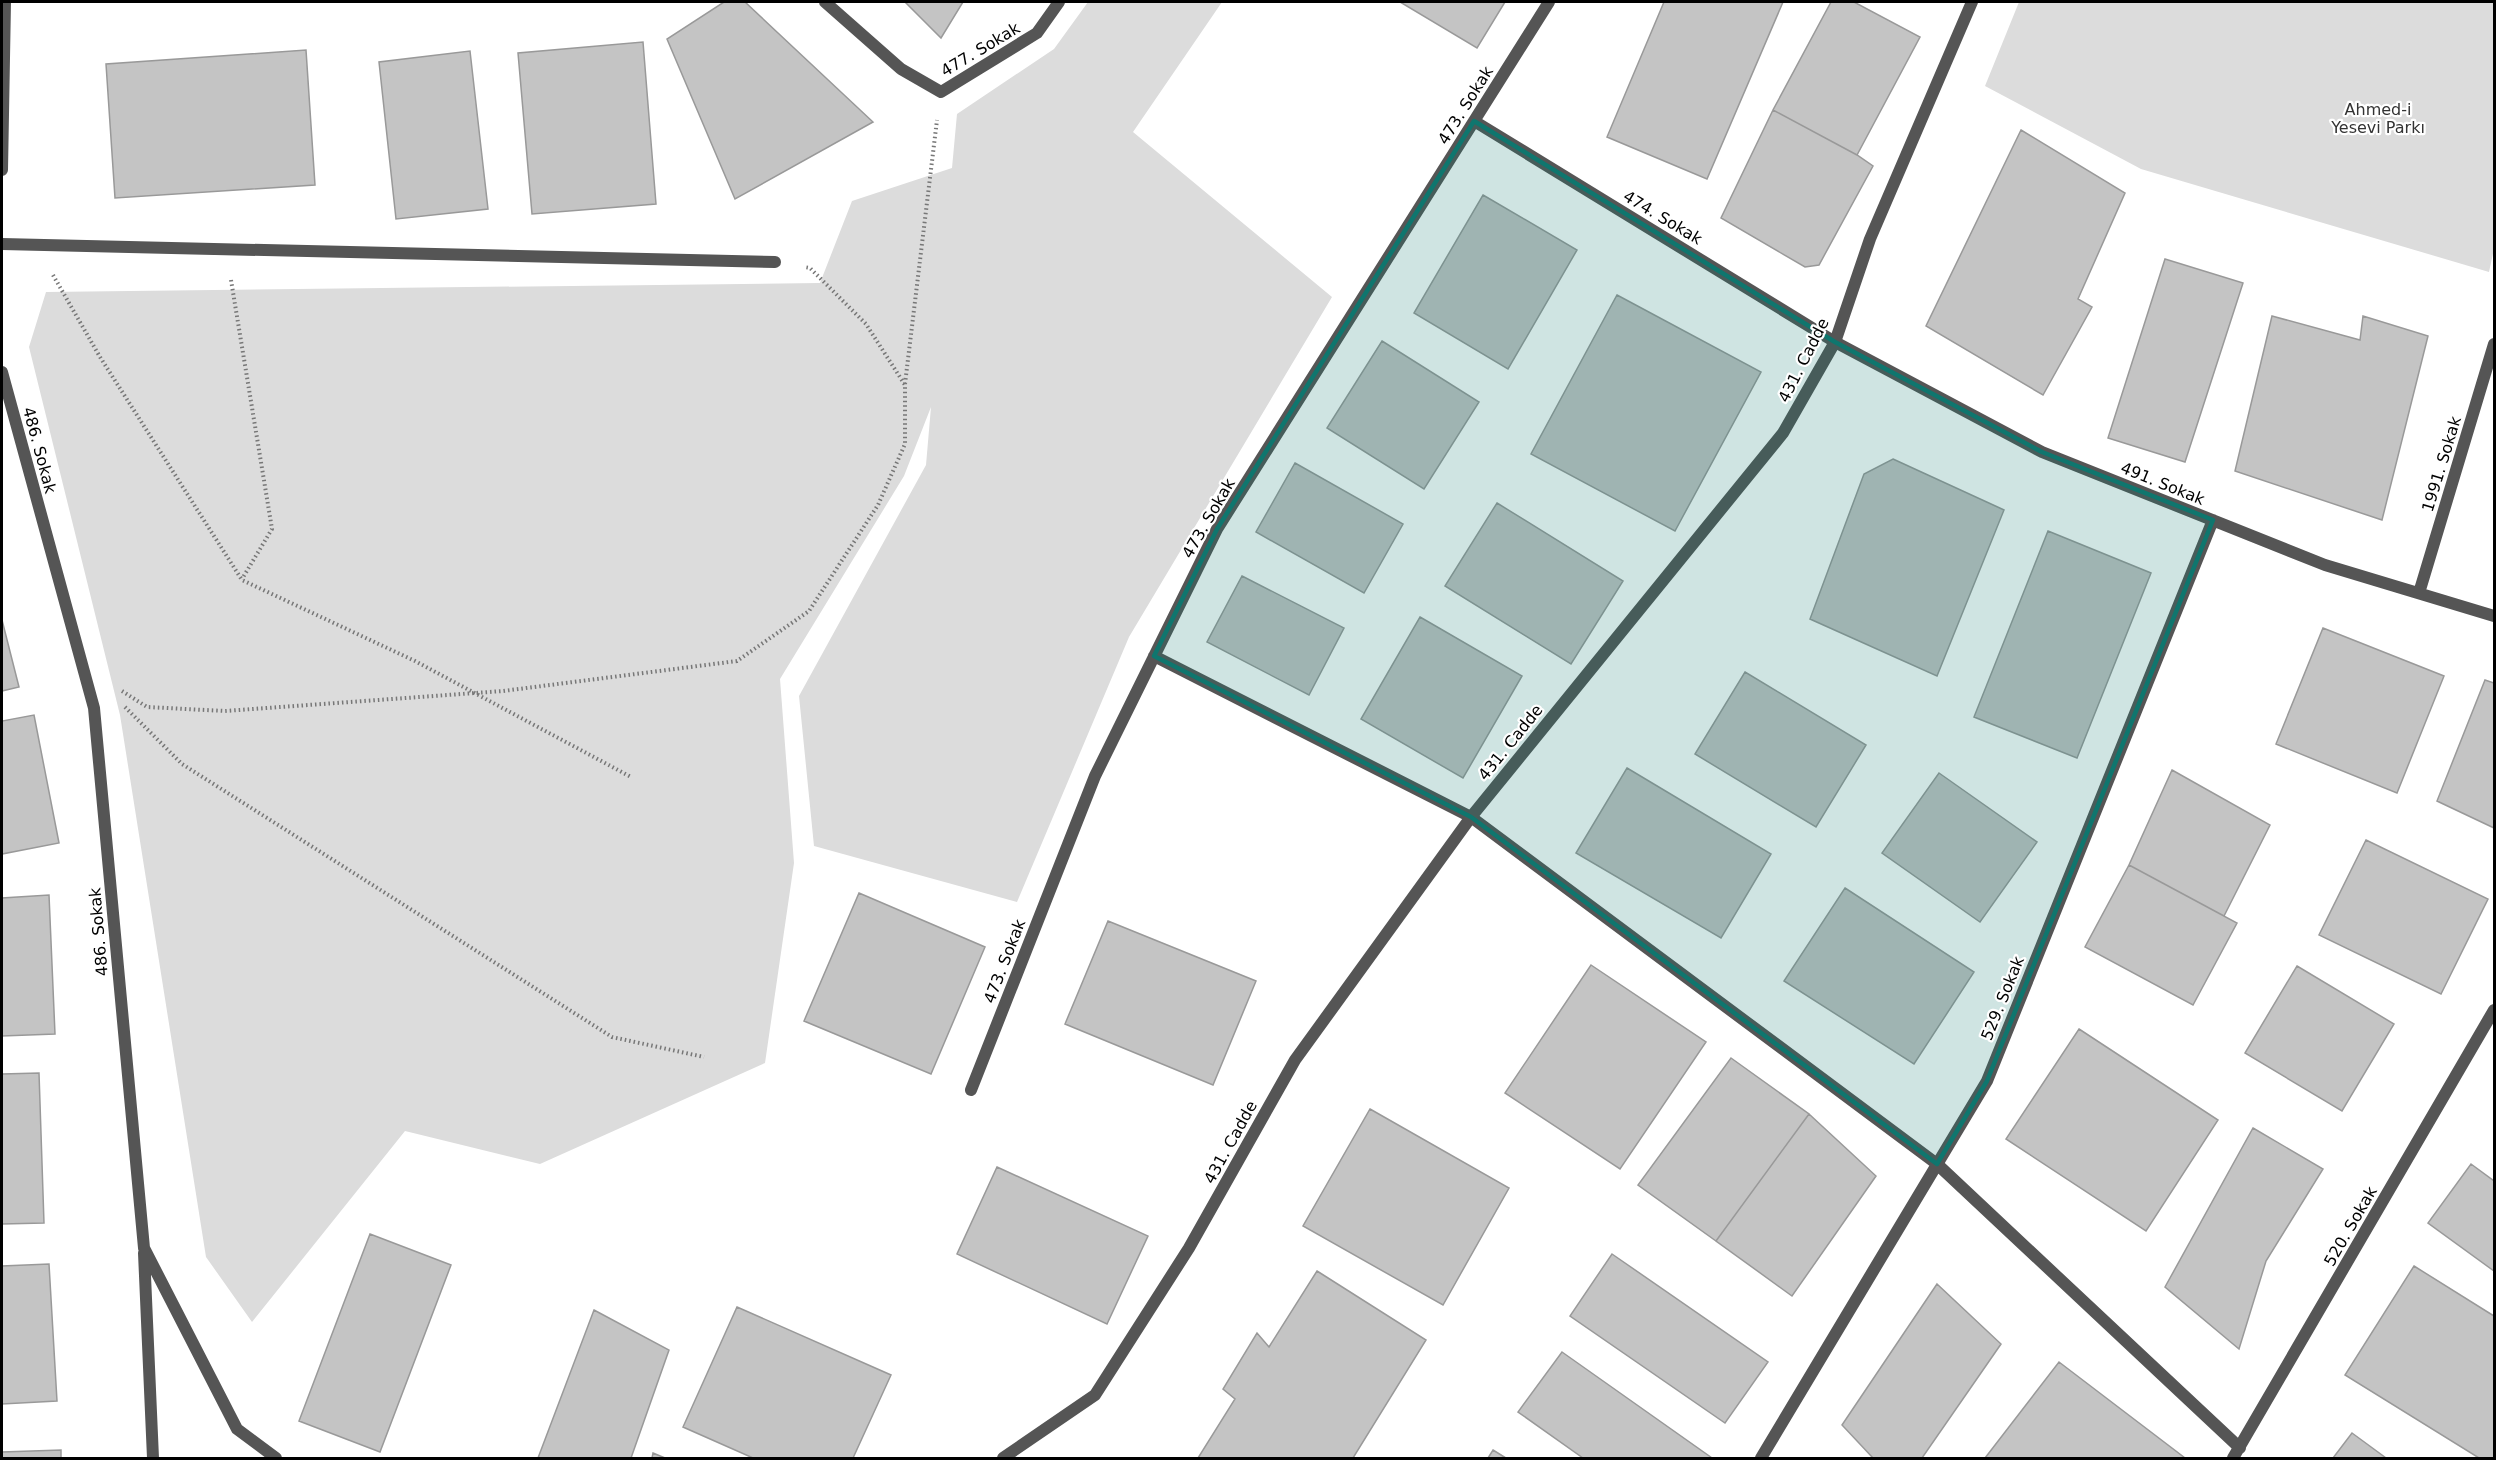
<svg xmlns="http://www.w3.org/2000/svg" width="2496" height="1460" font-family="'DejaVu Sans',sans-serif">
<rect width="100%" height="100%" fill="#fff"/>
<path fill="#dcdcdc" d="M1088 2H1222L1133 132 1332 297 1129 637 1017 902 814 846 799 696 926 465 931 407 904 476 780 679 794 863 765 1063 540 1164 405 1131 252 1322 206 1257 120 715 29 347 46 292 820 283 852 201 952 168 957 114 1054 49Z
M2019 2H2494V249L2489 272 2141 169 1985 86Z"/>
<path fill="#c4c4c4" stroke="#999" stroke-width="1.5" d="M724 2H745L873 122 735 199 667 39Z
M905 2H963L941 38Z
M1400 2H1505L1477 48Z
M1664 2H1783L1707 179 1607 137Z
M1831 2H1854L1920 37 1857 155 1773 110Z
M643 42 656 204 532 214 518 53Z
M306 50 315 185 115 198 106 64Z
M470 51 488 209 396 219 379 62Z
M1773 110 1857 155 1873 166 1819 265 1805 267 1721 218Z
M2021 130 2125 193 2078 299 2092 307 2043 395 1926 326Z
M1483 195 1577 250 1508 369 1414 313Z
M2165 259 2243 283 2185 462 2108 438Z
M1617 295 1761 372 1675 531 1531 454Z
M2272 316 2360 340 2363 316 2428 336 2382 520 2235 471Z
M1382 341 1479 402 1424 489 1327 428Z
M1893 459 2004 510 1937 676 1810 619 1864 474Z
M1295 463 1403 524 1364 593 1256 532Z
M1497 503 1623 581 1571 664 1445 586Z
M2048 531 2151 573 2077 758 1974 717Z
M1242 576 1344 628 1309 695 1207 642Z
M1420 617 1522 676 1463 778 1361 719Z
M2 620 19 687 2 691Z
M2323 628 2444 676 2397 793 2276 744Z
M1745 672 1866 745 1816 827 1695 754Z
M2485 680 2494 683V828L2437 801Z
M34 715 59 843 2 854V721Z
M1627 768 1771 854 1721 938 1576 853Z
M2172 770 2270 825 2224 916 2129 865Z
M1939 773 2037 842 1980 922 1882 853Z
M2366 840 2488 899 2441 994 2319 935Z
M2129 865 2237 923 2193 1005 2085 947Z
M1845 888 1974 972 1914 1064 1784 981Z
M859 893 985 947 931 1074 804 1021Z
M49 895 55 1034 2 1036V898Z
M1108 921 1256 981 1213 1085 1065 1024Z
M1591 965 1706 1042 1620 1169 1505 1093Z
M2297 966 2394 1024 2342 1111 2245 1053Z
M2079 1029 2218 1120 2146 1231 2006 1139Z
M1731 1058 1809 1114 1716 1241 1638 1185Z
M39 1073 44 1223 2 1224V1074Z
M1370 1109 1509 1188 1443 1305 1303 1226Z
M1809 1114 1876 1176 1792 1296 1716 1241Z
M2253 1128 2323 1169 2266 1261 2239 1349 2165 1287Z
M2471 1164 2494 1181V1271L2428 1223Z
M997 1167 1148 1236 1107 1324 957 1254Z
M370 1234 451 1265 380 1452 299 1421Z
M1612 1254 1768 1362 1725 1423 1570 1316Z
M49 1264 57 1401 2 1404V1266Z
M2414 1266 2494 1316V1458H2479L2345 1375Z
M1317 1271 1426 1340 1353 1458H1198L1235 1399 1223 1389 1257 1333 1269 1347Z
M1937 1284 2001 1344 1922 1458H1873L1842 1425Z
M737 1307 891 1375 853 1458H753L683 1427Z
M594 1310 669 1350 631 1458H538Z
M1562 1352 1712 1458H1583L1518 1412Z
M2059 1362 2185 1458H1985Z
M2352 1433 2386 1458H2333Z
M61 1450V1458H2V1452Z
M1493 1450 1506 1458H1488Z
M653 1453 665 1458H652Z"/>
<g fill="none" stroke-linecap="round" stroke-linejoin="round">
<path stroke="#777" stroke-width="4" stroke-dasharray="1.5 3" stroke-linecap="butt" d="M53 275 100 357 242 580 415 661 631 777
M231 280 272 529 242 579
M905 384 937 120
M122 691 147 707 225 711 503 691 737 661 809 611 878 505 905 444V385L866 324 810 268 804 267
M125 707 182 764 612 1037 704 1057"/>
<path stroke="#555" stroke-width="12" d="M825 2 901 69 941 92 1037 33 1059 2
M1474 121 1835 342 2042 452 2325 565 2494 616
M2 170 5 2
M2 244 775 262
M2 372 94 708 144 1248 237 1429 276 1458
M2419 593 2494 344
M1154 656 1471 817 1937 1164 2240 1448
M971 1090 1095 776 1217 529 1549 2
M144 1253 153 1458
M1761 1458 1987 1081 2213 520
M2233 1458 2494 1010"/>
<path stroke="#555" stroke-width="12" d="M1003 1458 1095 1395 1189 1248 1295 1060 1471 817 1783 433 1835 342 1870 239 1972 2"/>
</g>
<path fill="#0f766e" fill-opacity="0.2" stroke="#0f766e" stroke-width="4.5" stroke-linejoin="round" d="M1474 121 1835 342 2042 452 2213 520 1987 1081 1937 1164 1471 817 1154 656 1217 529Z"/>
<g text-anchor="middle" stroke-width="4.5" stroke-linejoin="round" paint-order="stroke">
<g font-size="16" fill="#000" stroke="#fff">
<text transform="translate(980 49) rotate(-31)" y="6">477. Sokak</text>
<text transform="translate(1465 105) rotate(-58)" y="6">473. Sokak</text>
<text transform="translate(1663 217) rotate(31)" y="6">474. Sokak</text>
<text transform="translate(1803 360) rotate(-63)" y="6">431. Cadde</text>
<text transform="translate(40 450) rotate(75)" y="6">486. Sokak</text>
<text transform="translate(2441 464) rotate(-73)" y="6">1991. Sokak</text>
<text transform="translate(2163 483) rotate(22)" y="6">491. Sokak</text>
<text transform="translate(1208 518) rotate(-60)" y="6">473. Sokak</text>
<text transform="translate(1510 742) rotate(-51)" y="6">431. Cadde</text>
<text transform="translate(98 932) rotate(-95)" y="6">486. Sokak</text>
<text transform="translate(1004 961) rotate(-69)" y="6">473. Sokak</text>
<text transform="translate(2002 998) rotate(-68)" y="6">529. Sokak</text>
<text transform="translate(1230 1142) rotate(-61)" y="6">431. Cadde</text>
<text transform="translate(2350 1226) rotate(-60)" y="6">520. Sokak</text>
</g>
<g font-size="16" fill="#333" stroke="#fff">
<text x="2378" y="115">Ahmed-i<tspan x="2378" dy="18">Yesevi Parkı</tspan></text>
</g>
</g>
<rect width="2496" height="1460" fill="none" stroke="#000000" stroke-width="6"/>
</svg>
